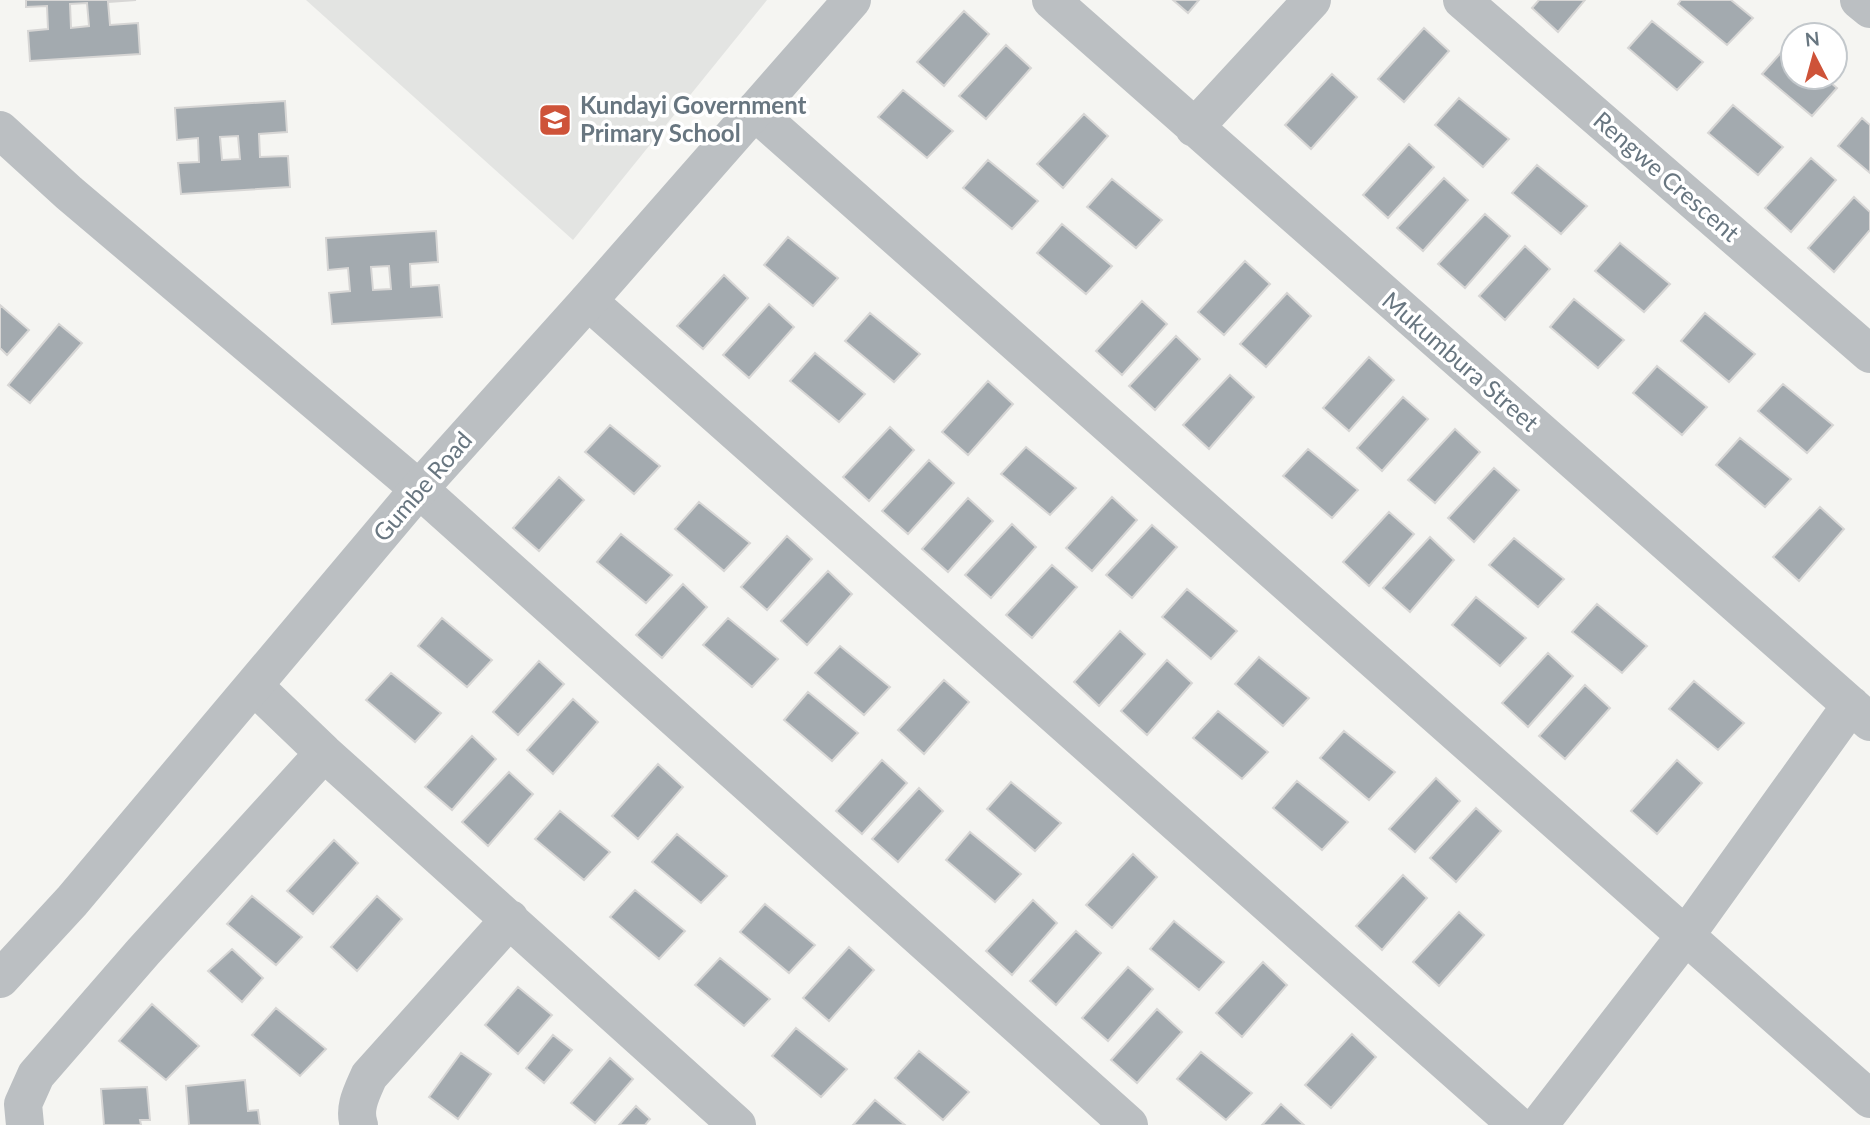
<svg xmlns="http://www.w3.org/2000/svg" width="1870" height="1125" font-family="Lato,sans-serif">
<rect width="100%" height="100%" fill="#f5f5f2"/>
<path fill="#e3e4e2" d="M306 0H767L573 240Z"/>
<path fill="#a3aaaf" stroke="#d7d6d5" stroke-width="2" fill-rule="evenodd" d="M26 0H136L108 2 110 25 138 23 140 54 30 61 28 31 48 29 47 6 26 7ZM87 3 89 26 71 28 70 4Z
M1173 0H1199L1188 13Z
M1539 0H1585L1558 32 1532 8Z
M1681 0H1731L1753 18 1727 45 1678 4Z
M964 11 989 34 944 86 917 62Z
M1652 21 1703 62 1677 90 1628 48Z
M1424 28 1449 51 1404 102 1378 79Z
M1006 45 1031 68 986 119 959 96Z
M1787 46 1793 51V77H1824L1837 88 1812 116 1762 74Z
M1332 74 1357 97 1311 149 1285 125Z
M903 90 953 131 927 158 878 117Z
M1459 98 1509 139 1483 167 1435 125Z
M285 101 287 132 259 134 260 157 288 156 290 187 181 194 178 163 199 162 198 138 177 140 175 108ZM238 136 240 159 222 160 220 137Z
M1733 105 1783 147 1758 175 1708 133Z
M1084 114 1108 136 1063 188 1037 164Z
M1862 118 1870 125V173L1838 146Z
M1409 144 1434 167 1388 218 1363 195Z
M1811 158 1836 180 1791 232 1765 208Z
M988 160 1038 201 1012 229 963 188Z
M1537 165 1587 206 1561 234 1512 193Z
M1444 178 1468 200 1423 251 1397 228Z
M1112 179 1162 220 1136 248 1087 207Z
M1854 197 1870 212V230L1834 272 1808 248Z
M1485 214 1510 236 1465 288 1438 264Z
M1062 224 1112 266 1086 294 1037 253Z
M436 231 438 262 410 264 411 287 439 285 442 317 332 324 329 293 350 291 348 268 328 270 326 238ZM389 266 391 289 373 290 371 267Z
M788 237 838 278 813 306 764 265Z
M1620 243 1670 284 1644 312 1595 271Z
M1525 246 1550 269 1505 320 1479 296Z
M1245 261 1270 284 1224 335 1198 312Z
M724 275 748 298 703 349 677 326Z
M1287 293 1311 316 1266 367 1240 344Z
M1574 299 1624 340 1598 368 1550 327Z
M1142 301 1167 324 1122 375 1096 351Z
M769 304 794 327 749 378 723 355Z
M0 305 29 330 7 355 0 348Z
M870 313 920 354 894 382 845 341Z
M1705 313 1755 354 1729 382 1681 341Z
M59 324 82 343 30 403 8 385Z
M1176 336 1200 359 1155 410 1129 386Z
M815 353 865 394 839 422 790 381Z
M1369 357 1394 380 1349 431 1323 408Z
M1657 366 1707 407 1682 435 1633 393Z
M1230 375 1254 397 1209 449 1183 425Z
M988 381 1013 404 968 455 942 432Z
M1783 384 1833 425 1807 453 1758 411Z
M1403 397 1428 419 1382 471 1357 448Z
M610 425 660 466 634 494 585 452Z
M890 427 914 450 869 501 843 477Z
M1455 429 1480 452 1435 503 1408 480Z
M1740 438 1791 479 1765 507 1716 465Z
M1026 447 1076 488 1050 515 1001 474Z
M1308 449 1358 490 1332 518 1283 476Z
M929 460 954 483 908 534 882 511Z
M1494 468 1519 490 1474 542 1448 518Z
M559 477 584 500 539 551 513 528Z
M1112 497 1137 520 1092 571 1066 548Z
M968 498 993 521 948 572 922 549Z
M699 502 750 543 724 571 675 529Z
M1820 507 1844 529 1799 581 1773 557Z
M1389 512 1414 534 1369 586 1343 562Z
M1012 524 1036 547 991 598 965 575Z
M1152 525 1177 547 1132 598 1106 575Z
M621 534 672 575 646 603 597 562Z
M787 536 812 559 767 610 741 587Z
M1430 537 1454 560 1410 612 1383 588Z
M1514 538 1564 579 1538 607 1489 565Z
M1052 565 1077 587 1032 638 1006 615Z
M828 571 852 594 807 645 781 621Z
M683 584 707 607 662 658 636 635Z
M1187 589 1237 631 1211 659 1162 617Z
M1476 597 1526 638 1500 666 1452 625Z
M1597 604 1647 646 1622 673 1572 632Z
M442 618 492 660 467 687 418 646Z
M728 618 778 659 752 687 703 645Z
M1120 631 1145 654 1099 706 1074 682Z
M840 646 890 687 864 715 815 673Z
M1548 653 1573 676 1528 727 1502 703Z
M1259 657 1309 698 1283 726 1235 684Z
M1167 660 1192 683 1147 735 1121 711Z
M539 661 564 684 518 735 493 712Z
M391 673 441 713 415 742 366 700Z
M944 680 969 702 924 754 898 730Z
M1694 681 1744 723 1718 750 1669 709Z
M1585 685 1610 708 1565 759 1539 736Z
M808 692 858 733 832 761 784 720Z
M573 699 598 722 553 774 527 750Z
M1218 711 1268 752 1242 779 1193 738Z
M1344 731 1395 772 1369 800 1320 758Z
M472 736 496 759 452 810 425 787Z
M882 760 907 783 862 834 836 811Z
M1677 760 1702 783 1657 834 1631 811Z
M658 764 683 787 638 839 612 816Z
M509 772 533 794 488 846 462 822Z
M1436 778 1460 801 1415 852 1389 829Z
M1297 781 1348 822 1322 850 1273 808Z
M1011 782 1061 823 1035 851 987 809Z
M919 788 943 811 898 862 872 839Z
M1476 808 1501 831 1456 882 1430 858Z
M560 811 610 852 584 880 535 839Z
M970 832 1021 874 995 902 946 860Z
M677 834 727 876 701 903 652 862Z
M334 840 358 863 313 914 287 891Z
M1133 854 1157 877 1112 928 1086 905Z
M1403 875 1427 898 1382 950 1356 926Z
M635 890 685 931 659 959 610 917Z
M252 896 302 937 276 965 227 924Z
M377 896 402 919 357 971 331 947Z
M1033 900 1057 923 1012 975 986 951Z
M765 904 815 945 789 973 740 932Z
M1459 912 1484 935 1439 986 1413 962Z
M1174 921 1224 962 1199 990 1150 949Z
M1076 931 1101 953 1056 1005 1030 981Z
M849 947 874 970 829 1021 803 998Z
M232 949 263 978 242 1002 208 971Z
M720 958 770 999 744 1026 695 985Z
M1263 962 1287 985 1242 1037 1216 1013Z
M1128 967 1153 989 1108 1041 1082 1018Z
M518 987 552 1015 518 1054 485 1025Z
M152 1004 199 1046 166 1080 119 1041Z
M276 1008 326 1049 300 1076 252 1035Z
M1157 1009 1182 1032 1137 1083 1111 1060Z
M796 1028 847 1069 821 1097 772 1056Z
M1352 1034 1376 1057 1331 1108 1305 1085Z
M553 1035 572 1050 544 1083 526 1068Z
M919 1051 969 1092 943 1120 895 1078Z
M1201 1052 1252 1093 1226 1120 1177 1079Z
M461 1053 491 1074 458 1119 429 1097Z
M610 1058 633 1079 595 1123 571 1103Z
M245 1080 248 1111 258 1110 260 1125H189L186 1086Z
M147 1087 150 1120H140L141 1125H104L101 1089Z
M875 1100 905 1125H853Z
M1281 1104 1304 1125H1262Z
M636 1106 650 1119 645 1125H619Z"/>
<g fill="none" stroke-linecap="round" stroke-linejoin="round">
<path stroke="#bbbfc2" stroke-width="38" d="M1051 0 1870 722
M1462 0 1870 354
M1859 0 1870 9
M754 111 1870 1099
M1194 128 1312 0
M0 130 69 193 419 489 1129 1125
M588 301 1517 1125
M254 686 324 753 737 1125
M25 1125 23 1104 36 1075 143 952 324 753
M359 1125C353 1108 362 1092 369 1076L510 919
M1539 1125 1686 935 1851 705"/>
<path stroke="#bbbfc2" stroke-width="38" d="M0 979 72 901 419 489 588 301 852 0"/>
</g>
<defs>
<symbol id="school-square" viewBox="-11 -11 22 22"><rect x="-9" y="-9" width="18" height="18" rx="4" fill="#ce5339" stroke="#fff"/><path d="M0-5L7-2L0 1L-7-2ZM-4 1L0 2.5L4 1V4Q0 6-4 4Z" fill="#fff"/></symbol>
</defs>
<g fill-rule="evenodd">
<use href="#school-square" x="536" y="101" width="38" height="38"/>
</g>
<g text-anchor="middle" stroke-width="7" stroke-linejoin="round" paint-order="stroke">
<g font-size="24" font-weight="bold" fill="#687680" stroke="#fff" text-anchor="start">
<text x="580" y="114">Kundayi Government<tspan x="580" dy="28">Primary School</tspan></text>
</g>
<g font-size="24" fill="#687680" stroke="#fff">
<text transform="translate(1666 177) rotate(41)" y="8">Rengwe Crescent</text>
<text transform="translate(1460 362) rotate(41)" y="8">Mukumbura Street</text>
<text transform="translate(423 487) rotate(-49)" y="8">Gumbe Road</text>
</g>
</g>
<g transform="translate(1814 56) rotate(354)"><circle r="33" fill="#ffffff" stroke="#c3c8cc" stroke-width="2"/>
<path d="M0-5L12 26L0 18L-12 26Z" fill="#ce5339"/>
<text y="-10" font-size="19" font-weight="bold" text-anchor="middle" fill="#687680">N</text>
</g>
</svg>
